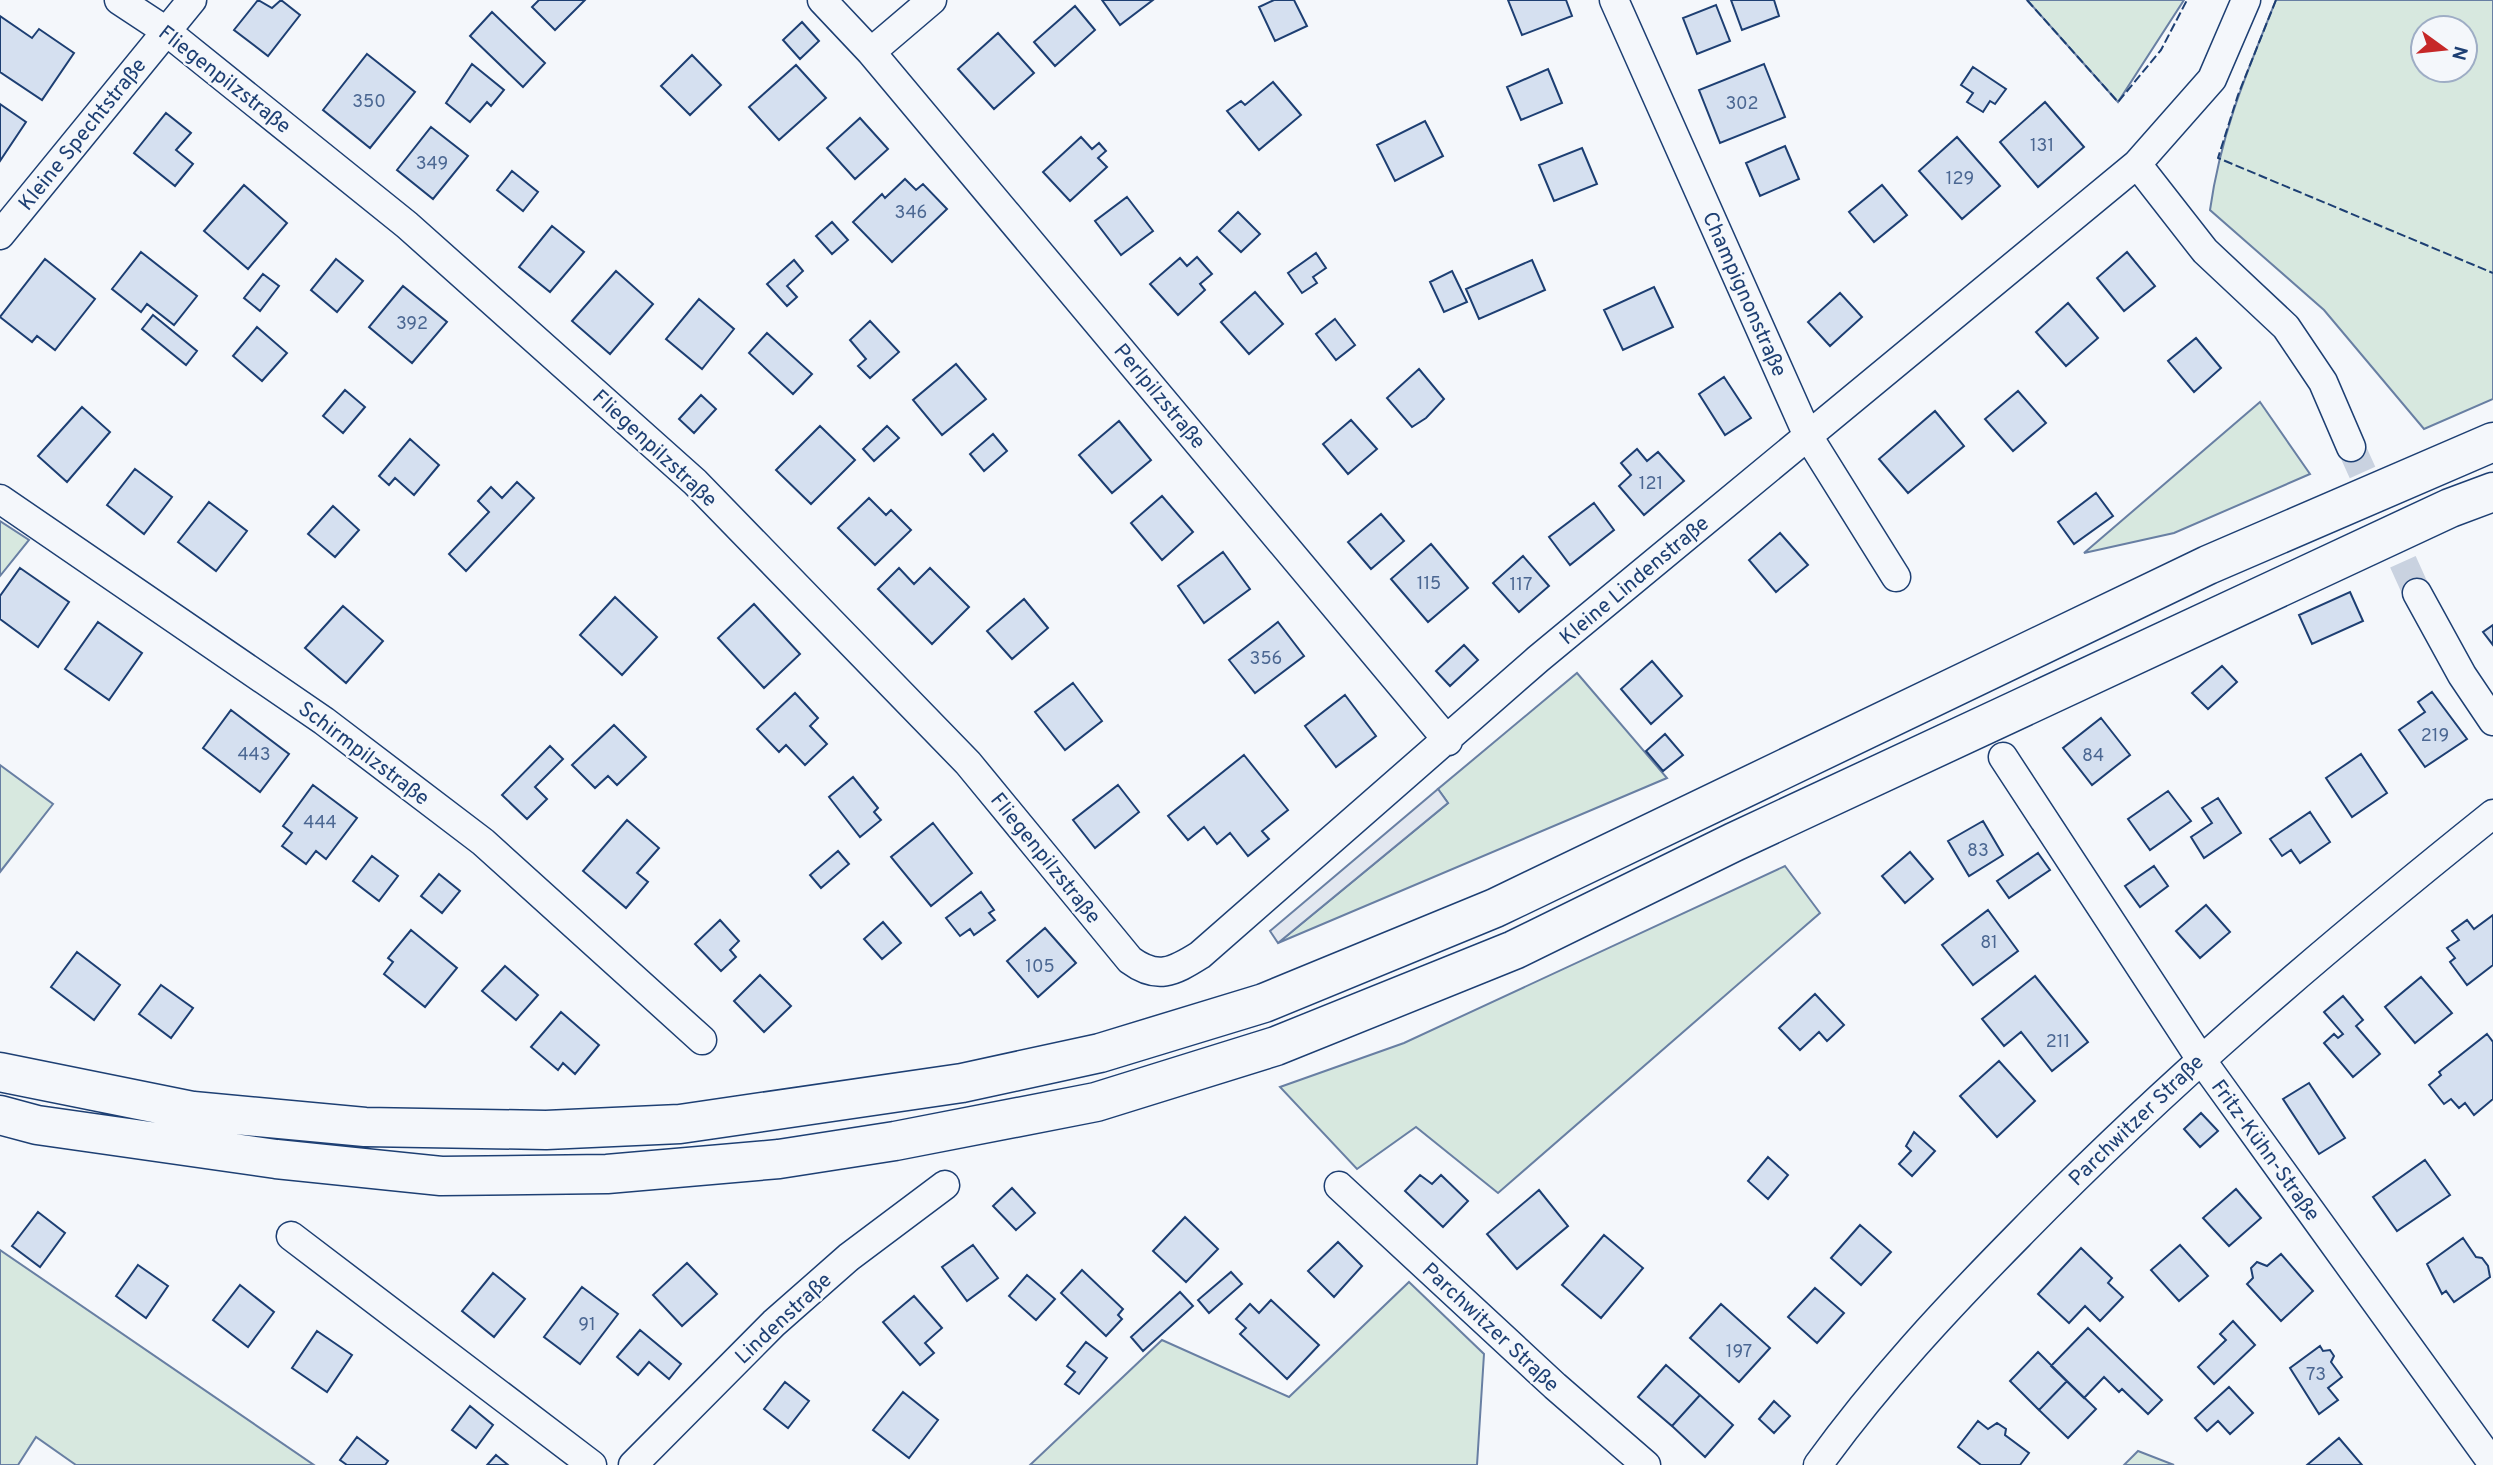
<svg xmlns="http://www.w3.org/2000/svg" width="2493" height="1465" font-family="Overpass,sans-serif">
<rect width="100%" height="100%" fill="#f4f7fb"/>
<path fill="#d7e8df" stroke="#687fa3" stroke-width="2" fill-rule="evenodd" d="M2027 0H2184L2118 102Z
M2276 0H2493V399L2424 429 2324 310 2210 210C2221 132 2247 72 2276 0ZM2423 28H2465V70H2423Z
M2260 402 2310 474 2174 533 2084 553Z
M0 521 29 540 0 576Z
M1577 673 1667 778 1278 943 1448 803 1438 789Z
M0 765 53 804 0 872Z
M1785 866 1820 913 1498 1193 1416 1127 1357 1169 1280 1087 1404 1043Z
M0 1250 314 1465H76L36 1437 18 1465H0Z
M1409 1282 1484 1354 1477 1465H1030L1162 1340 1289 1397Z
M2138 1451 2174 1465H2124Z"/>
<path fill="#e3e8f0" stroke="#687fa3" stroke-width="2" d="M1438 789 1448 803 1278 943 1270 931Z"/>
<path fill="#d5e0f0" stroke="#1d3f73" stroke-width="2" d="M258 0 272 8 281 0 300 15 268 56 234 30Z
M539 0H585L555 30 532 7Z
M1102 0H1153L1120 25Z
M1274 0H1294L1307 26 1275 41 1259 7Z
M1508 0H1566L1572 16 1522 35Z
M1731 0H1774L1779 16 1742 30Z
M1716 5 1730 41 1697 54 1683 18Z
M1075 6 1095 30 1055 66 1034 42Z
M492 12 545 63 523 87 470 36Z
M0 16 32 38 39 29 74 53 42 100 0 72Z
M802 22 819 41 800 59 783 40Z
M998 33 1034 73 994 109 958 69Z
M367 54 415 92 370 148 323 110Z
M692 55 721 85 690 115 661 86Z
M472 64 504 90 491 106 487 102 470 122 446 103Z
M1764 64 1785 117 1720 143 1699 90Z
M796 65 826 98 779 140 749 107Z
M1973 67 2006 89 1995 104 1990 101 1983 112 1967 102 1973 93 1961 85Z
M1548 69 1562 103 1521 120 1507 87Z
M1273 82 1301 115 1259 150 1227 111 1241 101 1245 105Z
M2045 102 2084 147 2038 187 2000 142Z
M0 104 26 122 0 161Z
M166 113 191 133 176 150 193 164 175 186 134 153Z
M860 118 888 149 855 179 827 148Z
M1425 121 1443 156 1395 181 1377 145Z
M431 127 468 156 433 199 397 170Z
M1081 137 1092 149 1099 143 1106 151 1098 158 1107 167 1070 201 1043 172Z
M1957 137 2000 186 1962 219 1919 171Z
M1785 146 1799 179 1760 196 1746 163Z
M1582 148 1597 184 1554 201 1539 165Z
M512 171 538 192 523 211 497 190Z
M905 179 916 190 923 184 947 209 892 262 853 222 882 194 885 198Z
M244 185 287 223 248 269 204 231Z
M1882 185 1907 215 1874 242 1849 212Z
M1127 197 1153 231 1121 255 1095 221Z
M1238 212 1260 234 1241 252 1219 231Z
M832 222 848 240 832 254 816 236Z
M552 226 584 252 550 292 519 267Z
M141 252 197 296 174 325 147 304 141 312 112 289Z
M2127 252 2155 286 2124 311 2097 278Z
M1316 253 1326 268 1313 277 1317 283 1302 293 1288 273Z
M1197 257 1212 274 1200 284 1205 290 1178 315 1150 284 1180 258 1187 266Z
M45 259 95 299 55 350 37 336 32 342 0 317Z
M336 259 363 281 337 312 311 290Z
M794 260 803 271 787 286 797 297 787 306 767 284Z
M1532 260 1545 290 1479 319 1466 289Z
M616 271 653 304 610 354 572 321Z
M1452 271 1467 302 1444 312 1430 282Z
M263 274 279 286 260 311 244 298Z
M403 286 447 322 412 363 369 327Z
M1654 287 1673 327 1623 350 1604 310Z
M1255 292 1283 324 1249 354 1221 322Z
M1840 293 1862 317 1830 346 1808 322Z
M699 299 734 329 702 369 666 339Z
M2068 303 2098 338 2066 366 2036 332Z
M153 315 197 351 186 365 142 329Z
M1335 319 1355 345 1336 360 1316 334Z
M870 321 899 352 870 378 858 366 866 359 850 340Z
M257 327 287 353 262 381 233 356Z
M767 333 812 374 793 394 749 353Z
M2196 338 2221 368 2194 392 2168 361Z
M956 364 986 399 942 435 913 400Z
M1419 369 1444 399 1426 418 1412 427 1387 398Z
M1724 377 1751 418 1725 435 1699 394Z
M345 390 365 407 343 433 323 416Z
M2018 391 2046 423 2013 451 1985 419Z
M701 395 716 409 694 433 679 419Z
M82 407 110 432 67 482 38 456Z
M1935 411 1964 446 1908 493 1879 459Z
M1351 420 1377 449 1348 474 1323 444Z
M1119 421 1151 460 1112 493 1079 455Z
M820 426 855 460 811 504 776 470Z
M887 426 899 438 874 461 863 449Z
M993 434 1007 451 984 471 970 454Z
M410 439 439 465 414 495 395 478 389 485 379 476Z
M1637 449 1647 461 1658 452 1684 481 1644 515 1619 486 1631 475 1621 463Z
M135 469 172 497 144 534 107 505Z
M517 482 534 498 466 571 449 554 489 512 478 501 491 487 502 498Z
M2096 493 2113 516 2074 544 2058 522Z
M1162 496 1193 532 1162 560 1131 523Z
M869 498 886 515 891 510 911 530 875 565 838 528Z
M209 502 247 531 216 571 178 542Z
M1594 503 1614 530 1570 565 1549 537Z
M333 506 359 530 335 557 308 534Z
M1381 514 1404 541 1371 569 1348 542Z
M1780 533 1808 565 1776 592 1749 560Z
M1431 544 1468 588 1428 622 1391 579Z
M1223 552 1250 589 1204 623 1178 586Z
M1523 556 1549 586 1519 612 1493 583Z
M20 568 69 602 38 647 0 619V596Z
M899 568 914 584 930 568 969 607 932 644 878 589Z
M2350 592 2363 621 2312 644 2299 615Z
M615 597 657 637 622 675 580 635Z
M1024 599 1048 628 1012 659 987 631Z
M754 604 800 654 764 688 718 638Z
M343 606 383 641 346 683 305 648Z
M98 622 142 653 109 700 65 669Z
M1278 622 1304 656 1255 693 1229 660Z
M2493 625V645L2483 632Z
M1464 645 1478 660 1450 686 1436 671Z
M1652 661 1682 696 1651 724 1621 689Z
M2222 666 2237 682 2208 709 2192 693Z
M1073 683 1102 721 1065 750 1035 712Z
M2432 692 2467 739 2425 767 2399 730 2425 712 2418 702Z
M795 693 818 718 810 726 827 744 805 765 786 745 779 752 757 729Z
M1345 695 1376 736 1336 767 1305 726Z
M231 710 289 754 260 792 203 748Z
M2101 718 2130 755 2092 785 2063 748Z
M614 725 646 757 617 785 608 776 595 788 572 765Z
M1665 734 1683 755 1663 771 1646 751Z
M550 746 563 759 535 787 547 799 527 819 502 795Z
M2361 754 2387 793 2352 817 2326 778Z
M1244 755 1288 810 1262 831 1269 839 1248 856 1230 833 1217 844 1204 827 1188 840 1168 816Z
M853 777 878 808 874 812 881 820 860 837 829 797Z
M313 785 357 818 326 859 316 851 306 864 282 846 292 833 283 826Z
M1118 785 1139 812 1095 848 1073 820Z
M2168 791 2191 821 2150 850 2128 819Z
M2218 798 2241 833 2204 858 2191 837 2212 823 2202 808Z
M2310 812 2330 842 2300 863 2291 850 2282 856 2270 839Z
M627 820 659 848 637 873 648 882 626 908 583 871Z
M1983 821 2003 855 1969 876 1948 841Z
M933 823 972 873 931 906 891 857Z
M838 851 849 864 821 888 810 875Z
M1910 852 1933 879 1905 903 1882 876Z
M2038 853 2050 870 2009 898 1997 881Z
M372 856 398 876 379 901 353 881Z
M2154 866 2168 886 2140 907 2125 886Z
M439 874 460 891 442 913 421 896Z
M981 892 994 910 989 913 995 920 974 935 970 929 960 936 946 918Z
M2206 905 2230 932 2200 958 2176 931Z
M1988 910 2018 951 1973 985 1942 945Z
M2493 915V965L2467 985 2450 962 2455 958 2447 948 2459 940 2452 931 2467 920 2474 929Z
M720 920 739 941 730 950 736 957 721 971 695 944Z
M883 922 901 943 882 959 864 939Z
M1045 928 1076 963 1038 997 1007 961Z
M411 930 457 968 425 1007 384 974 393 962 388 958Z
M77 952 120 985 94 1020 51 987Z
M505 966 538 995 516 1020 482 991Z
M760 975 791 1006 764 1032 734 1001Z
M2035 976 2088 1042 2052 1071 2021 1032 2004 1046 1982 1019Z
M2421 977 2452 1013 2415 1043 2385 1007Z
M161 985 193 1008 171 1038 139 1014Z
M1815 994 1844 1025 1827 1041 1819 1032 1800 1050 1779 1028Z
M2343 996 2363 1020 2356 1026 2380 1054 2353 1077 2324 1043 2334 1034 2338 1038 2343 1034 2324 1012Z
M561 1012 599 1045 575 1074 563 1063 558 1070 531 1047Z
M2487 1034 2493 1042V1099L2474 1115 2465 1103 2459 1108 2451 1099 2444 1104 2429 1085 2441 1075 2439 1072Z
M1999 1061 2035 1101 1997 1137 1960 1096Z
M2309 1083 2345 1138 2319 1154 2283 1099Z
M2201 1113 2218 1131 2200 1147 2184 1129Z
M1914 1132 1935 1151 1912 1176 1899 1164 1911 1151 1906 1146Z
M1768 1157 1788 1175 1768 1199 1748 1181Z
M2425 1160 2450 1195 2397 1231 2373 1197Z
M1420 1175 1432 1184 1441 1175 1468 1201 1443 1227 1405 1191Z
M1012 1188 1035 1213 1016 1230 993 1206Z
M2236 1189 2261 1218 2229 1246 2203 1218Z
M1539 1190 1568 1226 1517 1269 1487 1234Z
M38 1212 65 1233 40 1267 12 1246Z
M1185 1217 1218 1249 1186 1282 1153 1251Z
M1860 1225 1891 1252 1861 1285 1831 1258Z
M1604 1235 1643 1268 1601 1318 1562 1285Z
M2463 1238 2476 1257 2482 1258 2488 1266 2490 1277 2454 1302 2446 1291 2442 1294 2427 1264Z
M1338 1242 1362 1266 1334 1297 1308 1271Z
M973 1245 998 1278 967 1301 942 1267Z
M2180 1245 2208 1276 2179 1301 2151 1270Z
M2081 1248 2112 1278 2108 1283 2123 1297 2100 1321 2085 1306 2069 1323 2038 1294Z
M2281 1254 2313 1291 2281 1321 2247 1284 2253 1278 2251 1268 2257 1262 2267 1266Z
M687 1263 717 1294 682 1326 653 1295Z
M138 1265 168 1286 146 1318 116 1296Z
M1082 1270 1123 1309 1118 1315 1122 1319 1106 1336 1061 1293Z
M1231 1272 1242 1284 1209 1313 1198 1300Z
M493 1273 525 1299 494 1337 462 1311Z
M1027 1275 1055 1299 1036 1320 1009 1296Z
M240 1285 274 1312 248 1347 213 1320Z
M582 1287 618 1314 580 1364 544 1337Z
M1815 1288 1844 1313 1817 1343 1788 1317Z
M1180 1292 1193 1306 1143 1351 1131 1337Z
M914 1296 942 1328 925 1343 934 1353 920 1365 883 1322Z
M1271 1300 1319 1345 1287 1379 1240 1334 1246 1328 1236 1319 1250 1304 1259 1313Z
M1721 1304 1770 1348 1739 1382 1690 1338Z
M2233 1321 2255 1345 2214 1384 2198 1367 2226 1340 2220 1334Z
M2088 1328 2162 1400 2148 1414 2122 1389 2119 1392 2104 1377 2084 1398 2051 1366Z
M640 1330 681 1364 669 1379 649 1362 638 1375 617 1357Z
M317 1331 352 1355 327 1392 292 1368Z
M1086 1342 1107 1358 1079 1394 1065 1384 1075 1372 1067 1366Z
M2320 1346 2323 1351 2330 1350 2334 1356 2331 1362 2342 1377 2328 1388 2338 1400 2319 1414 2290 1368Z
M2038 1352 2067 1381 2039 1410 2010 1381Z
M1666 1365 1700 1395 1672 1426 1638 1397Z
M2067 1381 2096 1409 2068 1438 2039 1410Z
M785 1382 809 1401 788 1428 764 1409Z
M2229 1387 2253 1413 2230 1434 2218 1421 2207 1431 2195 1418Z
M903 1392 938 1420 909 1458 873 1430Z
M1700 1395 1733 1425 1705 1457 1672 1426Z
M1774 1401 1790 1416 1774 1433 1759 1419Z
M470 1406 493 1425 476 1448 452 1430Z
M1978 1421 1988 1429 1997 1423 2006 1429 2005 1435 2029 1453 2020 1465H1981L1958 1447Z
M357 1437 388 1461 385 1465H347L340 1460Z
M2339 1438 2362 1465H2307Z
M496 1455 508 1465H487Z"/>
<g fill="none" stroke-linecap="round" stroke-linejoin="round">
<path stroke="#c9d2e0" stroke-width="28" stroke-dasharray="28 14" stroke-linecap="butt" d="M2351 447 2417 593"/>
<defs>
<path id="street" d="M119 0 166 31 407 225 695 482 968 763 1130 960C1157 980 1173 972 1200 955L1538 659 2137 164 2212 79 2246 0
M822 0 871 52 1448 741
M1614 0 1808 436 1896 577
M871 52 932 0
M2137 164 2205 251 2286 327 2323 382 2351 447
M0 235 192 0
M0 499 324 721 483 842 702 1040
M2417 593 2462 675 2493 721
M2003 757 2200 1058 2493 1464
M1339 1186 1555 1386 1646 1465
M291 1236 592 1465
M633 1465 774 1323 849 1257 945 1185
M1818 1465C1878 1382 1947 1308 2019 1235 2167 1083 2327 947 2493 814"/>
<path id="highway" d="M0 1072 193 1111 365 1127 546 1130 680 1124 962 1083 1100 1053 1264 1003 1495 908 2208 565 2493 442
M0 1115 37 1125 276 1159 441 1176 607 1174 779 1159 895 1141 1096 1102 1276 1046 1514 950 1734 842 2450 508 2493 492"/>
</defs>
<use href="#street" stroke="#1d3f73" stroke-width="31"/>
<use href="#highway" stroke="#1d3f73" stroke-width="41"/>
<use href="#street" stroke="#f4f7fb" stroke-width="28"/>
<use href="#highway" stroke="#f4f7fb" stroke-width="38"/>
<path stroke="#1d3f73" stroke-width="2" stroke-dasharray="9 3.5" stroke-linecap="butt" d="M2027 0 2118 102 2161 50 2187 0
M2276 0 2238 95 2218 158 2493 273"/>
</g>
<g text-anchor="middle" stroke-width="5" stroke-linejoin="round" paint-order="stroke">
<g font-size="18" fill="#4b6792">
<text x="369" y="107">350</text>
<text x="1742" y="109">302</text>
<text x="2042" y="151">131</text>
<text x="432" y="169">349</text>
<text x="1960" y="184">129</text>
<text x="911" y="218">346</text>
<text x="412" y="329">392</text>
<text x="1651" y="489">121</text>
<text x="1429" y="589">115</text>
<text x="1521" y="590">117</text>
<text x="1266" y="664">356</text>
<text x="2435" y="741">219</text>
<text x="254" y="760">443</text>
<text x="2093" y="761">84</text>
<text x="320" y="828">444</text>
<text x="1978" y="856">83</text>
<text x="1989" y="948">81</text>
<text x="1040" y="972">105</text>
<text x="2058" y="1047">211</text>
<text x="587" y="1330">91</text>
<text x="1739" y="1357">197</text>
<text x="2316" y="1380">73</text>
</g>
<g font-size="21" fill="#1d3f73" stroke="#f4f7fb">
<text transform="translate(225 79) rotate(38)" y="7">Fliegenpilzstraße</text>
<text transform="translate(82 134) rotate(-51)" y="7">Kleine Spechtstraße</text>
<text transform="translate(1745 294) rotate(66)" y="7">Champignonstraße</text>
<text transform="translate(1160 396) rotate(50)" y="7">Perlpilzstraße</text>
<text transform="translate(655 448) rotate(43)" y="7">Fliegenpilzstraße</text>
<text transform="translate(1634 580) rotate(-40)" y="7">Kleine Lindenstraße</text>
<text transform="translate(364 753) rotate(37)" y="7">Schirmpilzstraße</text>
<text transform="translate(1046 858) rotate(51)" y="7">Fliegenpilzstraße</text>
<text transform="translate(2136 1120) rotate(-44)" y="7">Parchwitzer Straße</text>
<text transform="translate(2266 1150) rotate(54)" y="7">Fritz-Kühn-Straße</text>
<text transform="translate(783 1318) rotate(-43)" y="7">Lindenstraße</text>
<text transform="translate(1491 1327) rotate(43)" y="7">Parchwitzer Straße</text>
</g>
</g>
<g transform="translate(2444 49) rotate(105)"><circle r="33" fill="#f4f7fb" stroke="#9eadc5" stroke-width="2"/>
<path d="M0-5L12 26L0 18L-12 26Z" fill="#c62828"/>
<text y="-10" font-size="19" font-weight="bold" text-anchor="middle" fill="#1d3f73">N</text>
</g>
</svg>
